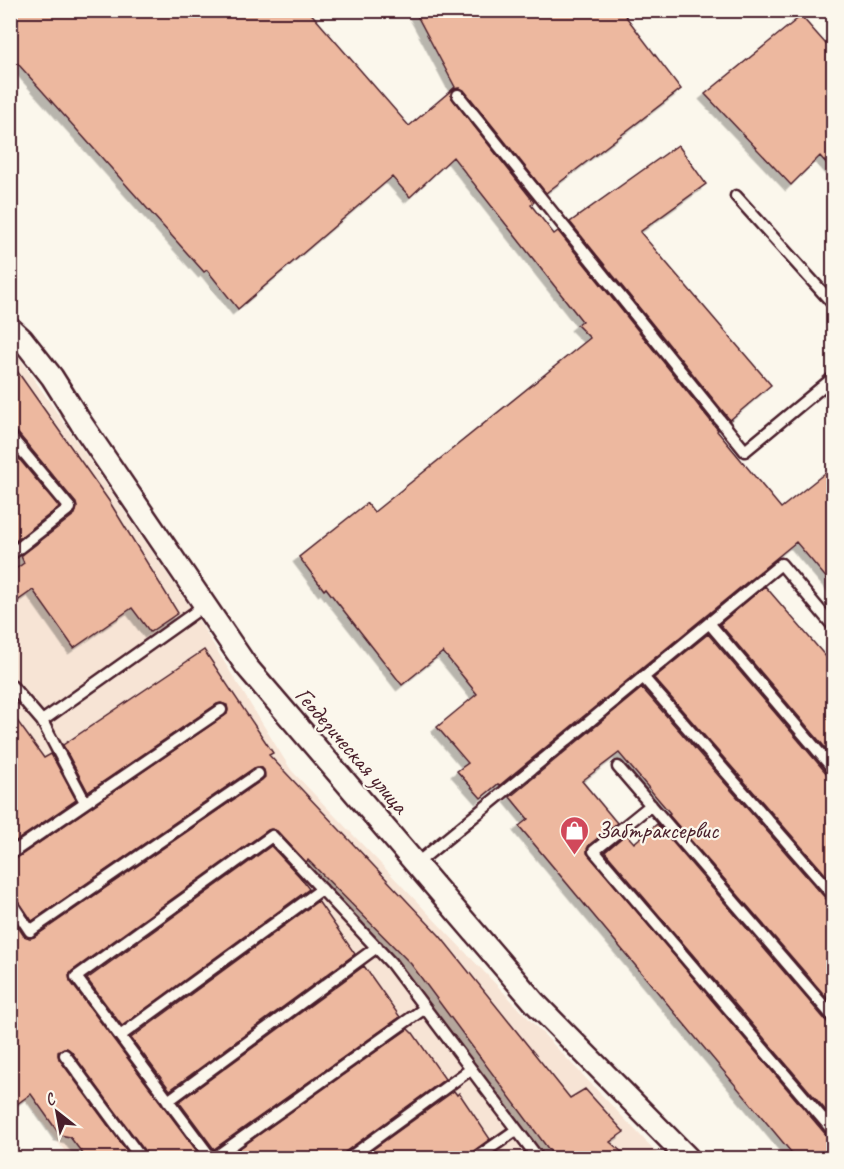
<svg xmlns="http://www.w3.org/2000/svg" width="844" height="1169" font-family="Caveat,sans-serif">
<defs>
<filter id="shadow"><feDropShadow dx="-5.5" dy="5.5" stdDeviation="0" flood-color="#0004"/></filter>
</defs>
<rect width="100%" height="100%" fill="#fbf7ec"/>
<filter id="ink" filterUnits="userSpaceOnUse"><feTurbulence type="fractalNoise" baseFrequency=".0167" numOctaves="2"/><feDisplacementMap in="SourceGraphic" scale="12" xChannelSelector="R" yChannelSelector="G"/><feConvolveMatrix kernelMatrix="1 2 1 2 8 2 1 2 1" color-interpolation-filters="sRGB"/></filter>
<g filter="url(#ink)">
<path fill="#f7e4d5" d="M10 344 194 613 291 770 662 1158H70L11 1081Z"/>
<path fill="#edb89f" stroke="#4a1f2b" stroke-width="1.5" filter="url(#shadow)" d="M10 10H308L409 126 455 87 414 10H621L681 89 546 193 464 90 460 88 454 89 451 93V97L534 202 531 205 554 234 558 231 718 430 717 431 781 508 834 466V587L796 542 500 785 498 784 481 798 457 771 468 763 437 727 477 694 443 652 402 685 326 588 324 590 299 557 367 503 374 512 590 338 577 325 582 321 453 157 410 197 392 177 238 309 207 270 204 272 10 55Z
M801 16 834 53V172L820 156 791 185 705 94Z
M678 145 706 184 640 232 771 385 730 420 570 222Z
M10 361 109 501 178 613 150 632 132 608 74 648 33 590 10 606V573L24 563 21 556 75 514 77 507 76 503 16 431 10 429Z
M10 448 59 507 13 543 10 538Z
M765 586 834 666V758L720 624Z
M708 634 828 775 834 777V884L654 678Z
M204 650 273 753 269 755 440 936 570 1098 585 1089 624 1132 610 1142 629 1158H555L411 964 308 860 306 862 277 831 271 829 268 830 72 971 69 975 70 981 202 1158H148L147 1154 71 1051 67 1048H64L58 1052V1055L59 1059 132 1158H86L70 1137 60 1135 31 1094 10 1109V915L24 936 30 938 34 937 262 780 265 777 264 770 262 768 258 767 254 768 32 921 16 897 10 894V861L14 860 227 714 228 710 227 705 221 703 217 704 88 792 63 745Z
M642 688 828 901 834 903V1006L668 814 670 813 619 753 582 781 617 823 589 845 587 849V853L828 1137 834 1139V1158H796L519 826 528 819 510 797Z
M10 711 44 758 51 754 76 800 10 845Z
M657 824 828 1023 834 1025V1120L605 852 626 834 634 843Z
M271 846 300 877 309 889 122 1026 87 979Z
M318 901 355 954 170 1090 131 1038Z
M364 966 400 1017 214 1149 179 1102Z
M408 1029 412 1033H413L445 1079 345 1152 342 1158H226Z
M454 1091 457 1095 459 1093 490 1139 472 1152 469 1158H361Z"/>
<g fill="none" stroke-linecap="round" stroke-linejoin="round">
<defs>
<path id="lane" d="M458 95 745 451 834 377
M736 196 834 305
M10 436 70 508 10 555
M709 623 834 770
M643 677 834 896
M10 684 42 721 194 613 204 603
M42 721 85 802
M618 767 834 1018
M651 805 594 851 834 1132
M10 854 221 710
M416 864 781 564 834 627
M10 901 30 931 258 774
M120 1036 322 889
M65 1055 141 1158
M168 1101 377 947
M211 1158 76 977 272 836 391 963 538 1158
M214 1158 425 1008
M349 1158 471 1069
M476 1158 516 1130"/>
<path id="street" d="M10 328 22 339 52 377 81 423 247 667 535 1003 688 1158"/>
</defs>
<use href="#lane" stroke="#4a1f2b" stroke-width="15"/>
<use href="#street" stroke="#4a1f2b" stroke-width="26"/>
<use href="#lane" stroke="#fbf7ec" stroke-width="10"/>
<use href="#street" stroke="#fbf7ec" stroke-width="21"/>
</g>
</g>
<defs>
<symbol id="shop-pin" viewBox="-11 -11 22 30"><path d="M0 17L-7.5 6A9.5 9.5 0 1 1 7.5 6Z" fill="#d1495b" stroke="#fbf7ec"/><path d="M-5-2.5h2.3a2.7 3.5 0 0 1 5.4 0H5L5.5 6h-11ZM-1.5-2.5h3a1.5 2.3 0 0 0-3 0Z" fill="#fff"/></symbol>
</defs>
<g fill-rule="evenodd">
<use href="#shop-pin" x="558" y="814" width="33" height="45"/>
</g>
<g text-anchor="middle" stroke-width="4.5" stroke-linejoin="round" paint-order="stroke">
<g font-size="24" fill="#4a1f2b" stroke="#fbf7ec">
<text transform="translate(352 750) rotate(49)" y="8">Геодезическая улица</text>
</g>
<g font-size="24" fill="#4a1f2b" stroke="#fbf7ec" text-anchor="start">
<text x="596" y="838">Забтраксервис</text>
</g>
</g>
<rect width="844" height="1169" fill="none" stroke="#fbf7ec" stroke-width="36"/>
<rect x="18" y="18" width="808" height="1133" fill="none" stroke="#4a1f2b" stroke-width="2" filter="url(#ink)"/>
<g transform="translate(57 1112) rotate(329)" stroke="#fbf7ec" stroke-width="4.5" paint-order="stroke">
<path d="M0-4.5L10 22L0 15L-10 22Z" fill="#4a1f2b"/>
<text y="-9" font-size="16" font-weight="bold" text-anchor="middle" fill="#4a1f2b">С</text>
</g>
</svg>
